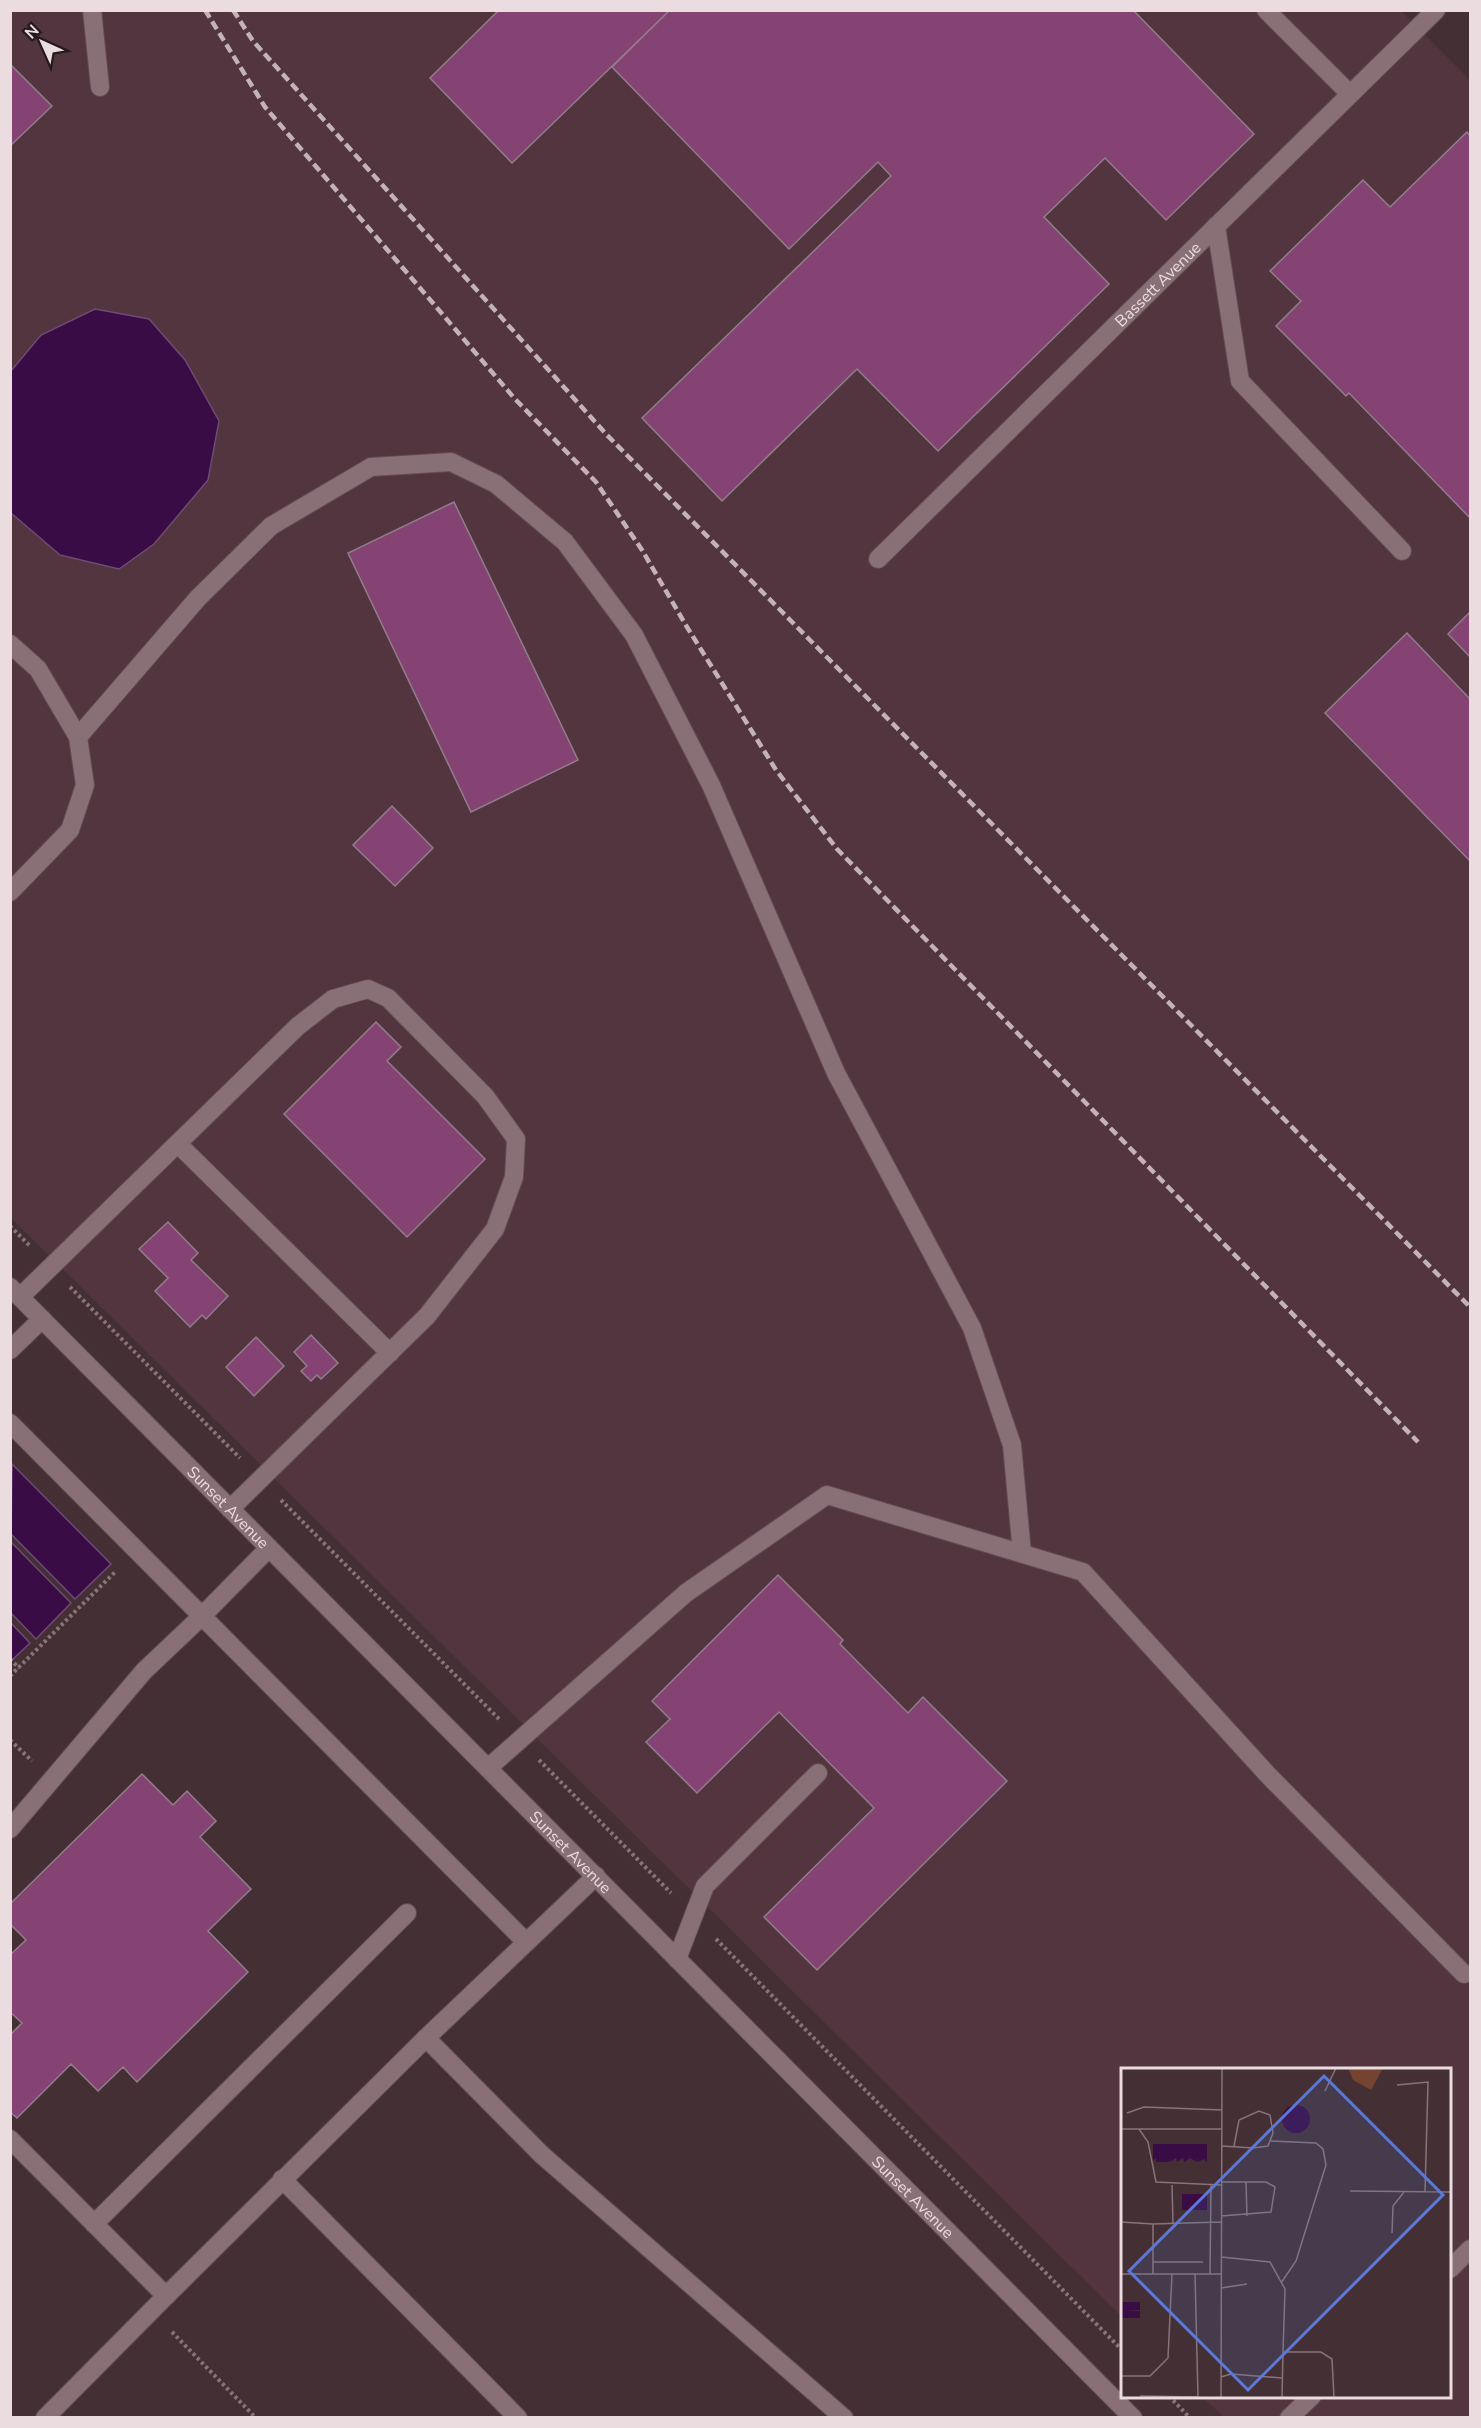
<svg xmlns="http://www.w3.org/2000/svg" width="1481" height="2428" font-family="'Nunito Sans',sans-serif">
<rect width="100%" height="100%" fill="#442f35"/>
<path fill="#52353e" d="M1400 10 1470 80V2417H1224L1202 2397 1450 2396V2070H1122V2317L11 1218 10 11Z"/>
<path fill="#390c46" stroke="#6e4a74" stroke-width="1.5" d="M95 309 149 319 185 360 219 421 208 480 154 544 119 569 60 555 11 513V371L41 335Z
M12 1464 111 1564 75 1599 11 1534Z
M11 1542 71 1603 36 1639 11 1613Z
M11 1623 30 1643 11 1661Z"/>
<path fill="#844372" stroke="#927d8a" stroke-width="1.5" d="M499 10H670L512 163 430 78Z
M670 10H1133L1254 134 1166 220 1105 158 1044 217 1109 284 938 451 857 369 722 501 642 418 891 176 878 162 789 249 612 67Z
M10 64 52 106 10 146Z
M1467 132 1470 136V518L1349 393 1346 396 1276 326 1301 301 1270 271 1363 180 1390 207Z
M454 502 578 760 471 812 348 553Z
M1470 612V657L1448 634Z
M1407 633 1470 699V861L1325 713Z
M392 806 433 848 395 886 353 845Z
M376 1022 401 1047 387 1061 485 1159 407 1237 284 1114Z
M168 1222 198 1253 191 1260 228 1296 206 1319 202 1315 190 1327 155 1291 168 1278 139 1249Z
M311 1335 338 1363 321 1379 317 1375 311 1381 301 1371 307 1366 294 1352Z
M256 1337 284 1366 254 1396 226 1367Z
M778 1575 843 1640 840 1644 908 1713 923 1697 1007 1781 817 1970 764 1917 874 1808 779 1712 697 1793 646 1742 670 1719 652 1701Z
M142 1774 173 1805 187 1791 216 1821 200 1837 251 1889 208 1931 248 1972 137 2082 123 2067 98 2091 71 2064 17 2118 10 2112V2035L22 2023 10 2012V1955L26 1940 10 1924V1904Z"/>
<g fill="none" stroke-linecap="round" stroke-linejoin="round">
<defs>
<g id="minor">
<path d="M92 10 100 87"/>
<path d="M1266 10 1350 94"/>
<path d="M1216 226 1240 381 1402 551"/>
<path id="s1" d="M878 559 1436 10"/>
<path d="M10 644 38 669 78 737 85 785 70 830 10 892"/>
<path d="M78 737 198 598 271 526 371 467 451 462 496 484 565 542 634 635 711 785 836 1073 972 1328 1012 1445 1022 1553"/>
<path d="M178 1144 390 1353"/>
<path id="s2" d="M10 1287 1133 2418"/>
<path d="M20 1297 298 1026 333 999 368 989 388 998 485 1096 516 1139 514 1177 495 1229 427 1316 230 1509"/>
<path d="M10 1350 42 1319"/>
<path d="M10 1423 526 1942"/>
<path d="M488 1768 686 1593 827 1495 1083 1572 1268 1775 1464 1974"/>
<path d="M10 1829 144 1671 202 1616 269 1548"/>
<path d="M677 1959 705 1886 818 1773"/>
<path d="M426 2038 542 2155 844 2418"/>
<path d="M10 2139 166 2296 426 2038 596 1876"/>
<path d="M282 2179 518 2418"/>
<path d="M94 2224 407 1913"/>
<path d="M1450 2269 1470 2249"/>
<path d="M45 2418 166 2296"/>
<path d="M1289 2418 1312 2396"/>
</g>
</defs>
<use href="#minor" stroke="#604e53" stroke-width="20"/>
<path stroke="#877579" stroke-width="4" stroke-dasharray="3 3" stroke-linecap="butt" d="M10 1226 31 1247
M70 1287 240 1458
M281 1500 500 1720
M10 1659 19 1668
M10 1676 115 1572
M10 1740 32 1761
M539 1760 671 1893
M716 1939 1122 2350
M172 2332 256 2418
M1169 2396 1190 2418"/>
<use href="#minor" stroke="#897077" stroke-width="18"/>
<path stroke="#c3b3b7" stroke-width="4.5" stroke-dasharray="9 4.5" stroke-linecap="butt" d="M205 10 265 107 515 399 596 482 642 550 687 627 776 770 837 849 1418 1442
M233 10 253 41 606 434 1470 1307"/>
</g>
<g text-anchor="middle" stroke-width="5" stroke-linejoin="round" paint-order="stroke">
<g font-size="16" fill="#eadcdf" stroke="#241a1d">
<text dy="6" stroke="none"><textPath href="#s1" startOffset="392">Bassett Avenue</textPath></text>
<text dy="6" stroke="none"><textPath href="#s2" startOffset="310">Sunset Avenue</textPath></text>
<text dy="6" stroke="none"><textPath href="#s2" startOffset="796">Sunset Avenue</textPath></text>
<text dy="6" stroke="none"><textPath href="#s2" startOffset="1282">Sunset Avenue</textPath></text>
</g>
</g>
<g transform="translate(1121 2068)">
<rect width="330" height="330" fill="#442f35"/>
<path d="M227 0H262L250 22 232 12Z" fill="#744431"/>
<path d="M161 51a14 14 0 1 1 28 0a14 14 0 1 1-28 0ZM32 76H86V94L83 91 77 94 76 90V94L69 90 63 94 62 90 56 94 55 90 49 94V90L48 94H35V90L32 93ZM61 126H86V142H61ZM0 234H19V242H4L19 243V250H0Z" fill="#390c46"/>
<path fill="none" stroke="#867479" stroke-width="1.5" d="M276 17 307 14 304 124M204 23 215 0M6 45 23 39 101 42M0 61H101M18 61 27 74 35 114 100 117M150 73 195 75 202 81 205 97 175 193 160 215M101 78 132 80 147 78 152 65 149 47 138 43 118 52 113 78M125 114 126 148M51 117 52 156M229 123 330 124M100 148 150 144 154 119 145 114H100M0 154 32 156M271 165 272 138 283 124M100 189 149 194 164 221 162 284M32 194H82M0 206H32M89 206 90 117M100 206H32V156L100 154M100 220 126 216M0 308H29L47 290 51 206M100 309 110 306 161 310M19 328 77 329 74 206M100 330 101 0M161 330 162 284H200L211 291 213 330"/>
<path fill="#5a79da" fill-opacity="0.15" stroke="#5a79da" stroke-width="3" d="M203 8 322 127 127 322 8 203Z"/>
<rect width="330" height="330" fill="none" stroke="#eadcdf" stroke-width="3"/>
</g>
<rect width="1481" height="2428" fill="none" stroke="#eadcdf" stroke-width="24"/>
<g transform="translate(42 42) rotate(315)" stroke="#241a1d" stroke-width="4.5" paint-order="stroke">
<path d="M0-4.5L10 22L0 15L-10 22Z" fill="#eadcdf"/>
<text y="-9" font-size="16" font-weight="bold" text-anchor="middle" fill="#eadcdf">N</text>
</g>
</svg>
